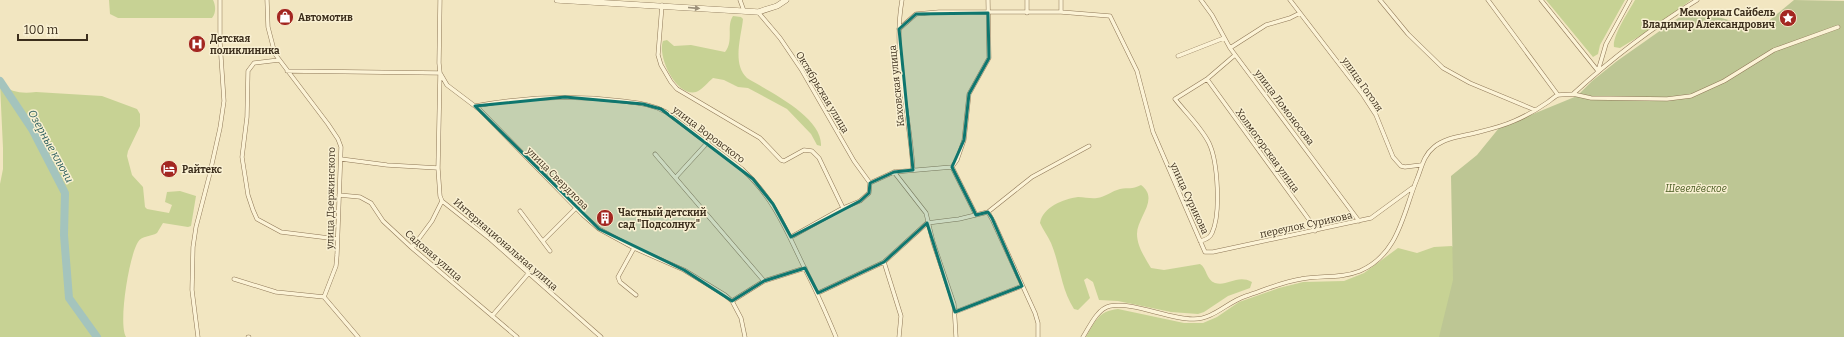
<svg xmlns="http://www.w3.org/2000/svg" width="1844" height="337" font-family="Bitter,serif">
<rect width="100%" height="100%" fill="#f2e6c1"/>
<path fill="#c7d294" d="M109 0H213C216 6 216 13 212 18H118L110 14Z
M1546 0H1625L1600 45 1598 54 1593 57Z
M1635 0H1691L1653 28 1620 48 1614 47C1612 36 1629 11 1635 0Z
M733 16 741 17 743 19C741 38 732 64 747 78 768 91 823 117 821 146L817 145 811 134 787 109 748 88 738 87 724 80 713 78C708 82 702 90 696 92 676 97 657 56 663 41L667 40 674 46 691 45 725 52C734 41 726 26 733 16Z
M0 84C12 92 21 94 36 92L102 96 137 109 140 114V126L128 151 127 156 132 175 143 187 145 207 147 209 169 213 172 205 165 202 167 192 180 191 196 196 191 226 188 227 163 223 157 233C151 237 142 235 138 242 129 256 118 324 126 337H0V184L3 169V148Z
M1141 185C1160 199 1137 217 1137 234 1137 246 1145 258 1151 268L1164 270 1200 264C1207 268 1206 280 1215 283 1227 287 1237 274 1252 282L1250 288 1228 296 1204 312 1198 314 1171 312 1118 301 1099 300 1093 282 1087 278 1084 280 1090 298 1078 310 1074 309C1061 289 1060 264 1051 243 1048 236 1043 230 1040 223 1043 207 1063 199 1078 197 1085 197 1091 199 1097 198 1105 197 1112 191 1120 189 1129 187 1131 190 1141 185Z
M1452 246 1513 337H1086C1095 322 1098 311 1118 309L1184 323H1203L1217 317 1239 302 1279 288 1303 282 1344 281 1364 273 1398 248 1417 253 1434 247Z"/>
<path fill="#bdc694" d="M1794 0 1844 1V337H1439L1453 280 1451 176 1477 155 1499 128 1577 96 1592 81 1617 61 1691 9 1759 29Z"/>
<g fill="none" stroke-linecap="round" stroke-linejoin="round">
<path stroke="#a4c4bd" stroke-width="8" d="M0 81 32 129 65 193 64 235 69 298 97 337"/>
<defs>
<path id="minor" d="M267 0 268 27 275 54 328 124 338 139 341 147 337 255 336 266 324 297
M440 0 439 63 440 73 447 85 480 110 583 215 599 229 634 248 684 270 725 295 732 301 741 318 745 337
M740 0 744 11
M902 0C892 57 910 113 913 170
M1027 0V13
M1061 0V12
M1201 0 1212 15 1230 48 1359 221
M1290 0 1363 95 1376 115 1393 157 1401 166 1405 167 1421 165
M1380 0 1408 34 1443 68 1470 83 1535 110
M1488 0 1558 95
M1541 0 1598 71
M662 5 658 55 661 65 671 82 677 89 760 138 781 160 784 161 804 150 812 151 819 158 843 208
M758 12 780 38 801 69 854 161 870 183
M899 29 916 14 939 12H1061L1110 16 1137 71 1153 132 1205 252H1213L1371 218 1412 188
M1230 48 1266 25 1290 18 1300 13
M1178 56 1224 38
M279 60 254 63 248 71 247 117 242 157 248 195 253 210 257 219 281 232 337 239
M287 71 440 73 438 168 440 196 442 201 490 239 601 337
M1598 71 1606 44 1630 0
M1207 79 1310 221 1315 231
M1573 94 1591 98 1667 99 1691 96 1724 81 1774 50 1838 27
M475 106C524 97 572 95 622 101 637 103 652 104 666 112L742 169C774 198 786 230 804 267 816 290 826 313 836 337
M655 154 764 281
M341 159 387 165 438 168
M894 172 926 213 933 242 954 304 956 337
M676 177 708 142
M870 183 894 172 952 167
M339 195 360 197 371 203 383 221 412 248 517 337
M520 211 550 251
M988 212 993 221 1035 313 1038 323V337
M976 215 952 167 957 160 964 140 969 94 989 58 988 0
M791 237 843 208 860 201 869 193 870 183
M543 241 576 208
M1200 241C1205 240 1210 238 1212 233 1221 214 1218 162 1209 143 1201 127 1186 113 1175 99L1207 79 1235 55
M412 248 432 221 442 201
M634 248 618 277 620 282 636 295
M884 262 901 316 899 337
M234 279 276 292 324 297
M818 293 884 262 927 223 959 219 988 212 1032 177 1089 146
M324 297 358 337
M732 301 764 281 805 268
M955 312 1022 286
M492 316 528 274
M198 337 192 290 193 247 196 227 209 177 220 128 224 101 220 42V0
M248 337H249
M1083 337C1090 326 1097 309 1110 306 1133 301 1170 320 1194 319 1214 319 1227 302 1246 296 1264 290 1282 282 1301 279 1321 275 1340 279 1360 271 1399 254 1403 213 1417 179 1422 167 1423 156 1434 147 1446 137 1464 136 1479 132 1491 129 1503 126 1514 121 1526 116 1538 109 1548 102 1551 100 1555 96 1558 95 1563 94 1569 95 1573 94 1611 59 1653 27 1697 0"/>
<path id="secondary" d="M557 0 758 12 777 6 786 0"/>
</defs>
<use href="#minor" stroke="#8e7757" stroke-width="4.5"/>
<use href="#secondary" stroke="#70583a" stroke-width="6"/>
<use href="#minor" stroke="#fcf3d6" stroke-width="3.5"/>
<use href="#secondary" stroke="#fcf3d6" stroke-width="5.5"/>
</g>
<defs><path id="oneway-solid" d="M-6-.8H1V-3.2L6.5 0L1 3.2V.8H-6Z"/></defs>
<use fill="#9c9079" href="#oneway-solid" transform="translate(694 8) rotate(5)"/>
<path fill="#0f766e" fill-opacity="0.2" stroke="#0f766e" stroke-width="3" stroke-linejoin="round" d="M988 13 989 58 969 94 964 140 952 167 976 215 988 212 992 218 1022 286 955 312 927 223 884 262 818 293 805 268 764 281 732 301 684 270 599 229 475 106 565 97 643 104 661 109 753 179 773 204 791 237 860 201 869 193 870 183 894 172 913 170 899 29 916 14Z"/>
<defs>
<symbol id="shop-disc" viewBox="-11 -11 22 22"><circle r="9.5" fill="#a32721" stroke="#f9f0d2"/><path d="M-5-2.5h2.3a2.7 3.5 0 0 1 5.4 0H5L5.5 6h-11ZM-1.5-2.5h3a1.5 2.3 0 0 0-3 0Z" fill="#fff"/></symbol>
<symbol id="sight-disc" viewBox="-11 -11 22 22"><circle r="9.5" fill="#a32721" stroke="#f9f0d2"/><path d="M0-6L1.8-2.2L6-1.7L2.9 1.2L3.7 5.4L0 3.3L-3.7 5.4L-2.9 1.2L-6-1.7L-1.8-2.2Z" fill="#fff"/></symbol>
<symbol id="hospital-disc" viewBox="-11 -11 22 22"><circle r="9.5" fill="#a32721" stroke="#f9f0d2"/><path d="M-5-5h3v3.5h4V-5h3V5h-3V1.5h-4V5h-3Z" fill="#fff"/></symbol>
<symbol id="hotel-disc" viewBox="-11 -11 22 22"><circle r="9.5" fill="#a32721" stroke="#f9f0d2"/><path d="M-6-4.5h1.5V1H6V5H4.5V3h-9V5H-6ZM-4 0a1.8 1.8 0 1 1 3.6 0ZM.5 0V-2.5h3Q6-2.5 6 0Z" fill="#fff"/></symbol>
<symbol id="building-disc" viewBox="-11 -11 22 22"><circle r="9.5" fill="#a32721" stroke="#f9f0d2"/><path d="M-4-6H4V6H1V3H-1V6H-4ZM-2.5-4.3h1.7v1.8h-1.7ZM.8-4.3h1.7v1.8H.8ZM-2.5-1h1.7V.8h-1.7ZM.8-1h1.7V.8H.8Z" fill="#fff"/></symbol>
</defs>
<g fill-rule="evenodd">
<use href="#shop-disc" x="275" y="7" width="20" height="20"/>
<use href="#sight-disc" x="1778" y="8" width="20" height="20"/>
<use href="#hospital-disc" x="187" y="34" width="20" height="20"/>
<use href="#hotel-disc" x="159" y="159" width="20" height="20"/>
<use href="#building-disc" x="595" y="208" width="20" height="20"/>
</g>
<g text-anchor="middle" stroke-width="3" stroke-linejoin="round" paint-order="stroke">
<g font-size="10" font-weight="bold" fill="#3c2e1c" stroke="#f9f0d2" text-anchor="start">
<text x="1775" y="16" text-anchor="end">Мемориал Сайбель<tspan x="1775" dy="12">Владимир Александрович</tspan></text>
<text x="298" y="21">Автомотив</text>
<text x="210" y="42">Детская<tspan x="210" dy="12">поликлиника</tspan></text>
<text x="182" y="173">Райтекс</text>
<text x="618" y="216">Частный детский<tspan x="618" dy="12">сад "Подсолнух"</tspan></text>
</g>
<g font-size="10" fill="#3c2e1c" stroke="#f9f0d2">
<text transform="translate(1363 84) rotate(55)" y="4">улица Гоголя</text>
<text transform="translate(896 86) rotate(-96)" y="4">Каховская улица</text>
<text transform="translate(823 92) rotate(59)" y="4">Октябрьская улица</text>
<text transform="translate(1285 107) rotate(53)" y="4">улица Ломоносова</text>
<text transform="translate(709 134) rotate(37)" y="4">улица Воровского</text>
<text transform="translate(1268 150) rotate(54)" y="4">Холмогорская улица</text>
<text transform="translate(558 178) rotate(45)" y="4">улица Свердлова</text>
<text transform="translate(330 198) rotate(-89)" y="4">улица Дзержинского</text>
<text transform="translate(1190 198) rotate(65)" y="4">улица Сурикова</text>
<text transform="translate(1306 224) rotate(-12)" y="4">переулок Сурикова</text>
<text transform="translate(506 244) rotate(41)" y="4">Интернациональная улица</text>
<text transform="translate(434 255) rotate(41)" y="4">Садовая улица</text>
</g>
<g font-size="10" font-style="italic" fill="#495b21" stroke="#f9f0d2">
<text x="1696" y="192">Шевелёвское</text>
</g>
<g font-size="11" font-style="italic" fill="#2a5d5d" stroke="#f9f0d2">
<text transform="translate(51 146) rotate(61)" y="4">Озерные ключи</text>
</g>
</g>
<path d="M18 34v6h69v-6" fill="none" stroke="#3c2e1c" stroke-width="2"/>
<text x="24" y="34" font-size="12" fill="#3c2e1c" stroke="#f9f0d2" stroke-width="3" paint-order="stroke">100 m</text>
</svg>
